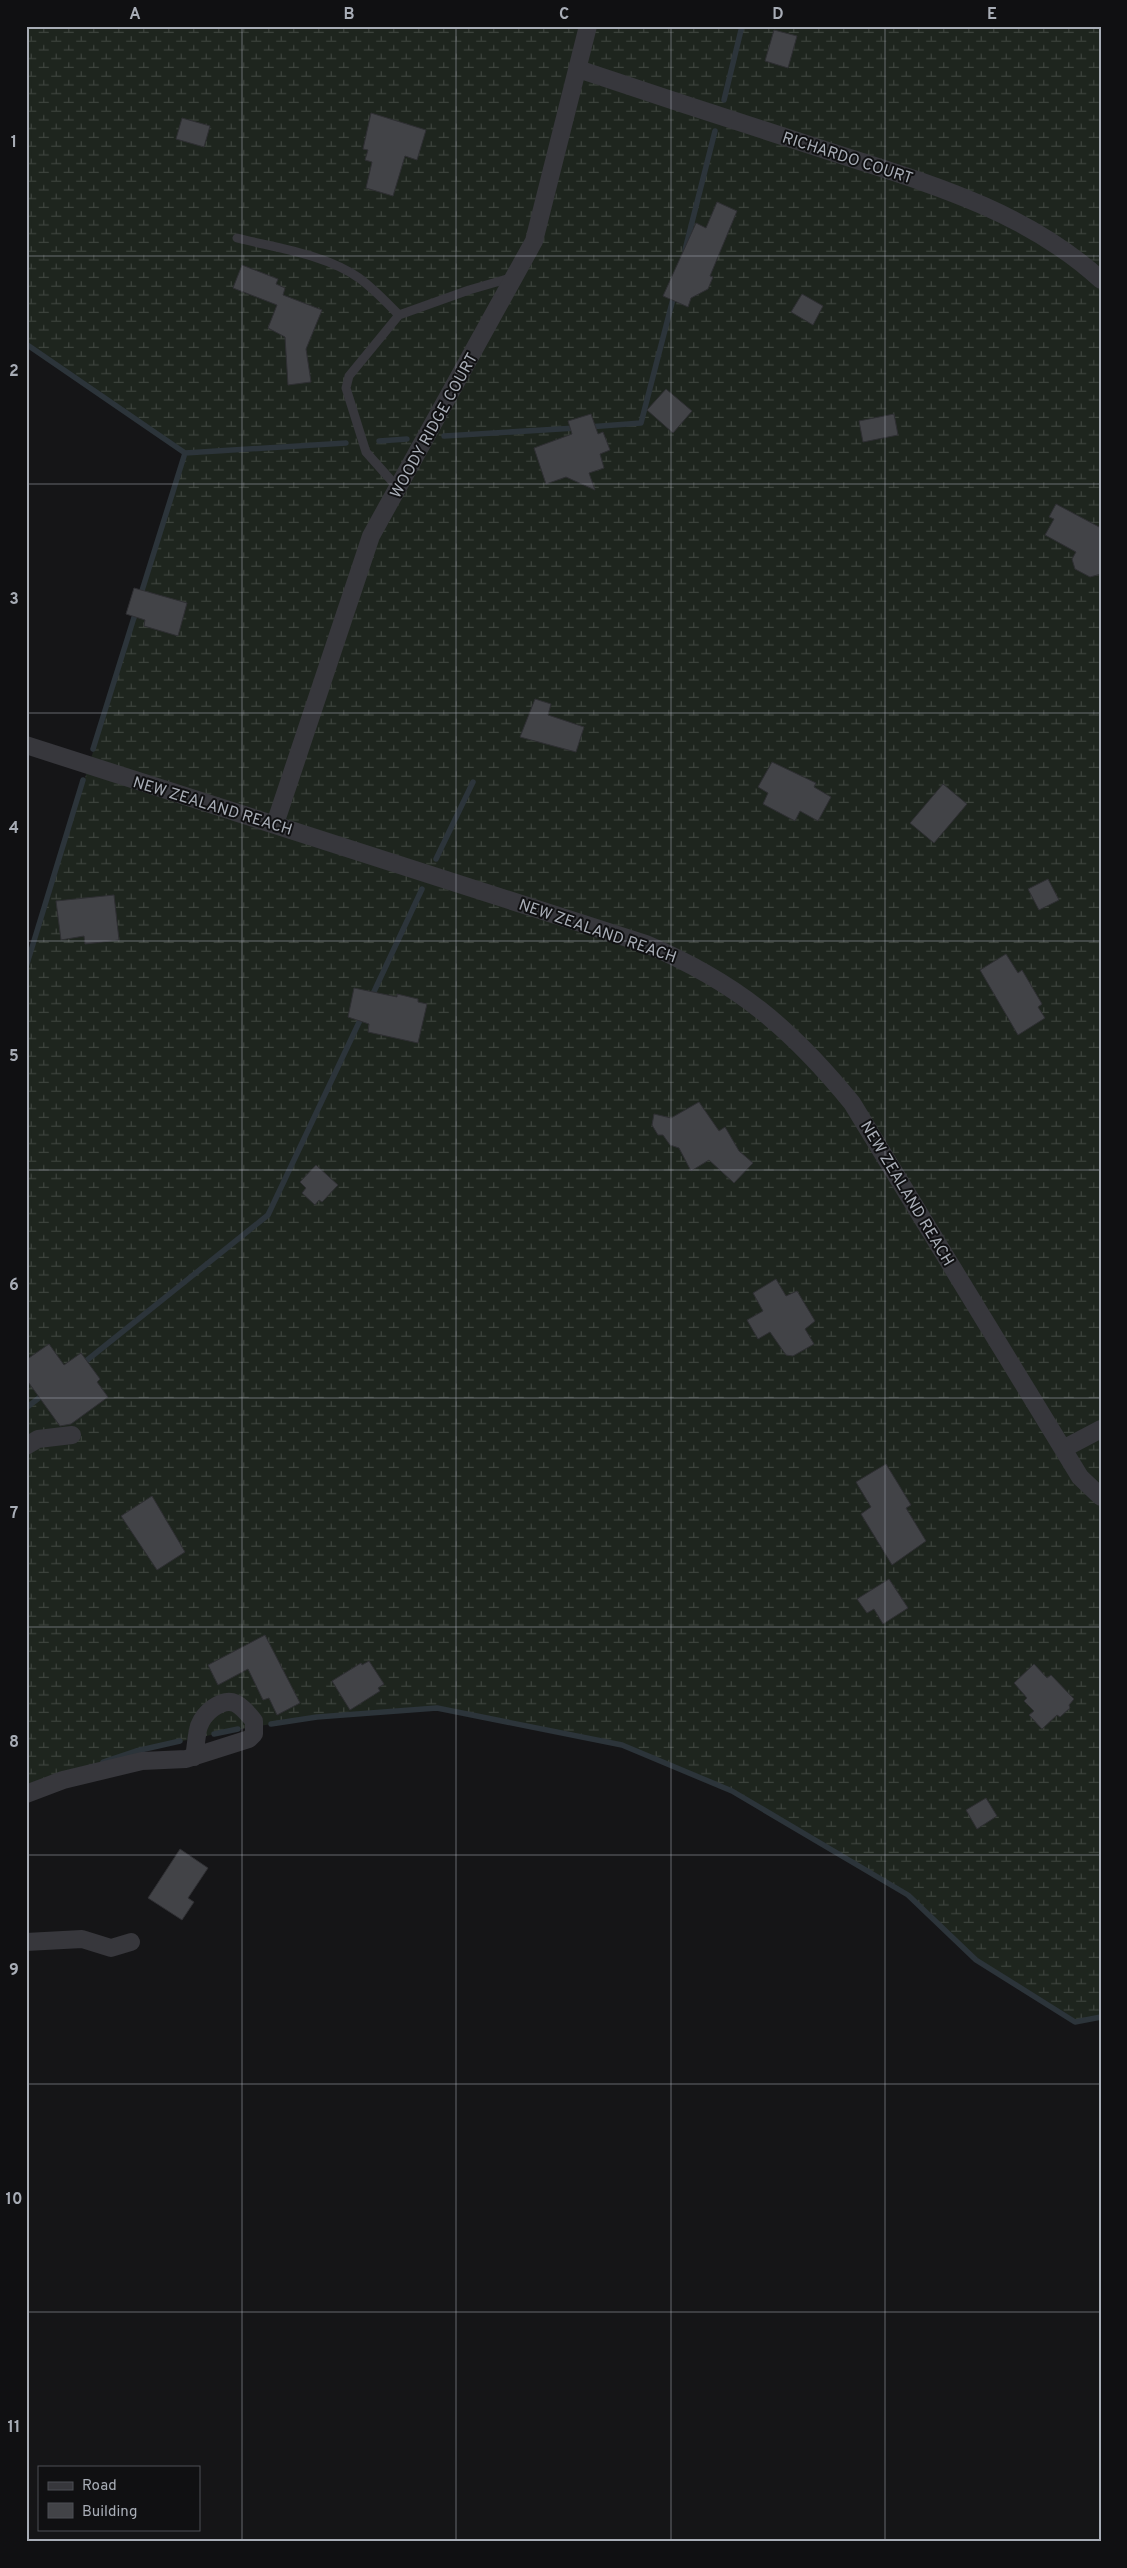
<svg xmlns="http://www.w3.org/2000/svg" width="1127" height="2568" font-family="Overpass,sans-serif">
<defs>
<pattern id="wetland-marsh" width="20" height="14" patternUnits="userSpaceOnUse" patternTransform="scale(1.25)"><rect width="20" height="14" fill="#1e251e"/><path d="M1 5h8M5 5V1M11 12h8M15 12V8" fill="none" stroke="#3c423c"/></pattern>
</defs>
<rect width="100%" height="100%" fill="#151517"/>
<path fill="url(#wetland-marsh)" d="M26 26H1101V2017L1075 2022 976 1960 908 1896 731 1791 622 1745 437 1708 317 1717 234 1730 136 1751 66 1774 26 1791V970L185 453 26 344Z"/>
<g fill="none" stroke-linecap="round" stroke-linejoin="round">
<path stroke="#2c343a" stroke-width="5.5" d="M724 100 742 26
M685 250 715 131
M26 344 185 453 346 443
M588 427 641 423 674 295
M444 436 576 428
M379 441 407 439
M140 597 185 453
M93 749 136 611
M436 859 473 782
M26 967 83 780
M371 998 422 889
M81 1365 268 1215 362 1016
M26 1408 44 1394
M271 1724 317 1717 437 1708 622 1745 732 1791 908 1895 976 1960 1075 2022 1101 2017
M214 1734 238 1729
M103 1762 136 1751 180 1741"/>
</g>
<path fill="#424347" stroke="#2f2f33" d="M774 30 797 36 788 68 765 61Z
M371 113 426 130 417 160 405 156 393 196 366 188 372 162 365 160 368 150 363 149Z
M182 118 210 126 204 147 176 139Z
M717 202 737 211 710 276 713 277 708 289 691 298 688 307 663 296 696 223 706 228Z
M242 265 278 279 276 284 285 288 283 295 322 310 306 349 311 382 288 385 285 337 268 328 277 305 233 288Z
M802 294 823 306 813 325 791 312Z
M666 389 692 411 673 433 647 410Z
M591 414 598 434 603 432 610 450 600 454 604 468 589 473 595 490 566 477 546 484 534 448 572 434 568 421Z
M894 414 898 435 863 442 859 421Z
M1056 504 1101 528V574L1090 577 1075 569 1072 559 1076 552 1045 535 1054 519 1049 517Z
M134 588 187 603 178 636 144 626 145 620 126 614Z
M535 699 551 704 548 715 584 727 576 752 520 737Z
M772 762 816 783 814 787 831 797 818 821 800 811 795 821 763 804 768 793 758 787Z
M943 784 967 804 934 843 910 823Z
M1048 879 1059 900 1039 910 1028 889Z
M114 895 119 940 85 944 84 936 61 940 56 901Z
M1006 954 1018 973 1022 970 1042 1004 1038 1007 1045 1018 1018 1035 980 970Z
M354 988 397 997V994L418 999V1002L427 1004 418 1043 368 1032 369 1024 348 1017Z
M699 1102 719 1131 725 1127 739 1151 753 1163 734 1183 709 1160 691 1171 679 1148 670 1145 663 1135H658L652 1125 654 1114 671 1118Z
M316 1165 338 1185 324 1200 322 1202 319 1200 315 1205 302 1193 306 1188 300 1182Z
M776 1279 786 1296 797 1291 815 1321 805 1329 814 1344 793 1356 786 1355 770 1332 758 1339 747 1320 763 1311 753 1293Z
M49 1344 64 1365 81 1353 100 1379 97 1382 108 1397 71 1424 60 1426 26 1379V1360Z
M886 1464 911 1505 906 1508 926 1541 892 1565 861 1514 871 1507 856 1482Z
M152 1496 185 1552 157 1570 121 1516Z
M889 1579 908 1608 883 1624 874 1609 867 1613 857 1599Z
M265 1635 300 1703 277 1715 269 1698 263 1700 248 1669 218 1685 208 1665Z
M369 1661 384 1684 378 1688 380 1691 350 1710 332 1681 361 1663 362 1665Z
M1034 1664 1047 1678 1051 1675 1074 1699 1069 1705 1070 1708 1060 1717 1057 1715 1042 1729 1029 1715 1034 1711 1024 1701 1027 1698 1014 1683Z
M986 1798 997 1816 977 1829 966 1810Z
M180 1849 208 1868 188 1898 194 1902 182 1920 148 1898Z"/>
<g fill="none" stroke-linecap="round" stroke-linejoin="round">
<path stroke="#37373c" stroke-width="9" d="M237 238C276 248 325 254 359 278 374 289 386 302 399 315
M398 488 366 452 346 388 349 376 399 315 469 290 514 277"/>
<path stroke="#37373c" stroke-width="18" d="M578 69C659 96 741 123 822 149 920 181 1023 208 1101 280
M26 745 646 944C736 982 791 1028 852 1103L1080 1477 1101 1497
M275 824 371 536 534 241 588 26
M26 1446 38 1439 72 1435
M1063 1449 1101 1429
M26 1794 63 1780 142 1761 186 1759 249 1739 254 1734V1721C240 1704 232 1695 213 1708 206 1713 202 1718 199 1726 196 1736 196 1747 194 1757
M26 1942 82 1939 111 1948 131 1942"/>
</g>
<path fill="none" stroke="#a8adb6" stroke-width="1" stroke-opacity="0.55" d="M242 26V2542M456 26V2542M671 26V2542M885 26V2542M26 256H1101M26 484H1101M26 713H1101M26 941H1101M26 1170H1101M26 1398H1101M26 1627H1101M26 1855H1101M26 2084H1101M26 2312H1101"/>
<g text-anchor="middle" stroke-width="4" stroke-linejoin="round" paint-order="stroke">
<g font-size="16" fill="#a8adb6" stroke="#101012">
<text transform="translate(848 157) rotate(18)" y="6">RICHARDO COURT</text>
<text transform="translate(433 425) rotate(-61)" y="6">WOODY RIDGE COURT</text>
<text transform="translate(213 805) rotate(17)" y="6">NEW ZEALAND REACH</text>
<text transform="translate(598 930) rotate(19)" y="6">NEW ZEALAND REACH</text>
<text transform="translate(908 1193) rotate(59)" y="6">NEW ZEALAND REACH</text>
</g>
</g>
<rect width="1127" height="2568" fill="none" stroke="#101012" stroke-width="55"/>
<rect x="38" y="2466" width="162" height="65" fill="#101012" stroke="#4d4f54"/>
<rect x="48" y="2482" width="25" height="8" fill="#37373c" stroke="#4d4f54"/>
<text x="82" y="2490" font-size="15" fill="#a8adb6">Road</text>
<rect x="48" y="2503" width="25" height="15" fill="#424347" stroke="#4d4f54"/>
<text x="82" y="2516" font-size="15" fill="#a8adb6">Building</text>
<rect x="28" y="28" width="1072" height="2512" fill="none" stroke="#a8adb6" stroke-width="2"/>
<g font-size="16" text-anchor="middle" font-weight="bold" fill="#a8adb6">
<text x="135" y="19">A</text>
<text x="349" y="19">B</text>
<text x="564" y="19">C</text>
<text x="778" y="19">D</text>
<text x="992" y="19">E</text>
<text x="14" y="147">1</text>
<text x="14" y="376">2</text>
<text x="14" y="604">3</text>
<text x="14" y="833">4</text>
<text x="14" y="1061">5</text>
<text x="14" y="1290">6</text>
<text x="14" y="1518">7</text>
<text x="14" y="1747">8</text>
<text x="14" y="1975">9</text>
<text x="14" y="2204">10</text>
<text x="14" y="2432">11</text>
</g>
</svg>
